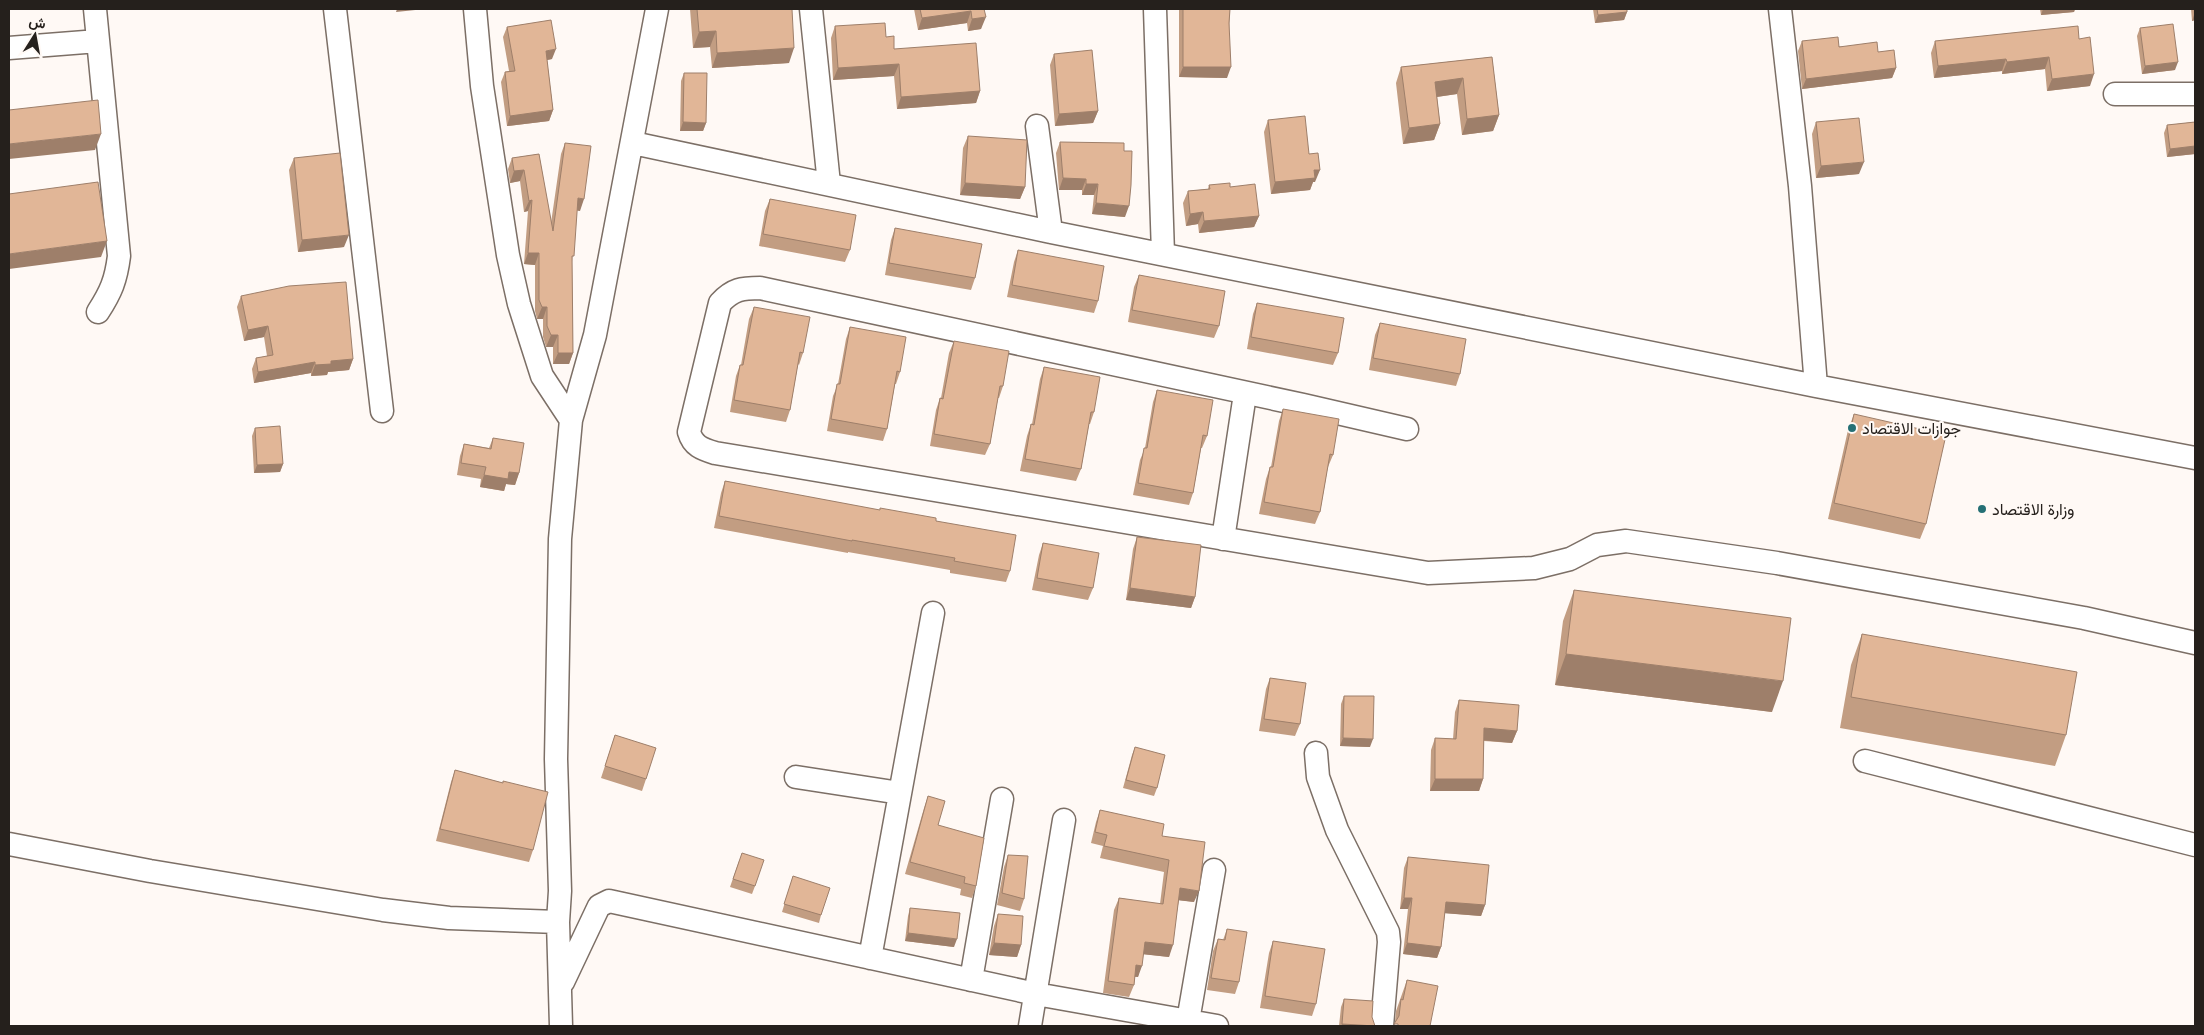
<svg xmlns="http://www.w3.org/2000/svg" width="2204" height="1035" font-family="'Playfair Display',Vazirmatn,serif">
<rect width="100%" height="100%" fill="#fff9f5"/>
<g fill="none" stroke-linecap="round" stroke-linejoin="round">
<defs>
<path id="minor" d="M95 9 119 256C116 280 111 292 98 312
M335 9 382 411
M475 9 482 86 508 255 519 304 542 376 571 420
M811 9 829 184
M1155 9 1163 254
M1780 9 1800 186 1816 386
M9 48 98 41
M2115 94H2195
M1037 126 1051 232
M633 143 1051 232 1816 386 2195 458
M1407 429 1303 405 760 288C742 288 733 289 720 303L689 432C693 446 702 449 715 453L1428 573 1534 568 1570 559 1597 545 1626 541 1777 563 2084 618 2195 643
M1223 539 1245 394
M1316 753 1318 777 1337 830 1388 932 1389 942 1382 1026
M1865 761 2195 845
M796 777 900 793
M9 844 150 871 383 910 449 918 558 922
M870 958 933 613
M971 980 1002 799
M563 982 599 906 609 901 1036 994 1217 1026
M1188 1021 1214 870
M561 1026 558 922 560 891 556 759 560 539 571 420 595 335 657 9
M1030 1026 1064 820"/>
</defs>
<use href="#minor" stroke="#7c6f66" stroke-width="25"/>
<use href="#minor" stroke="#fff" stroke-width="22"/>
</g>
<path fill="#c29d82" d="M690 9H792L789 63 712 68 710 47 693 48Z
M914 9H984L981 29 968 31 967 23 918 30Z
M1179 9H1230L1227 78 1179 77Z
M1593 9H1627V12L1624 20 1595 23Z
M2040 9H2075L2074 12 2041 15Z
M2191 9H2195V20L2192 21Z
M835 26 886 37 894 49 980 91 976 103 897 109 894 76 833 80 831 38Z
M507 27 552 59 547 60 553 110 549 121 507 126 501 82 505 72 509 71 503 37Z
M2140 28 2175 70 2142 74 2137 36Z
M2079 39 2090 86 2047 91 2045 69 2002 74V71L1934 78 1931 53 1935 41Z
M1802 41 1878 52 1896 68 1892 78 1802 89 1798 51Z
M1054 54 1098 111 1093 123 1055 126 1050 65Z
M1492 57 1499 115 1493 131 1462 135 1457 94 1437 97 1440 124 1434 140 1403 144 1396 83 1401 67Z
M684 73 706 123 703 131H680L681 81Z
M1268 120 1309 154 1315 182H1313L1310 190 1271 194 1264 132Z
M1816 122 1859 174 1816 178 1812 134Z
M2195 122V154L2167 157 2164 133 2167 125Z
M968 136 1025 187 1020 199 960 195 963 148Z
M1060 142 1125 217 1092 214 1094 195H1082V190H1059L1056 153Z
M565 143 580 211 577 210 572 262 573 353 569 364H553V347H546L543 337V319H537L535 311V265L524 264 528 211 524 212 520 181 510 183 508 169 512 158 539 154 551 223 561 154Z
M294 158 344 247 298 252 289 170Z
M1209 185 1230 187 1259 216 1254 227 1199 233 1198 224 1186 226 1183 203 1188 191 1208 189Z
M770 199 850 250 845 262 759 246 765 211Z
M895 228 975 278 971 290 885 275 891 240Z
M1018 250 1098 301 1094 313 1007 297 1014 262Z
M1139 275 1219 326 1214 338 1128 322 1134 287Z
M241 296 353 359 349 370 328 372 327 375 311 376V373L254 383 252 369 256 358 267 356 264 337 244 341 237 307Z
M1257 303 1338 353 1333 365 1247 349 1253 314Z
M754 307 803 353 799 365 798 364 790 410 786 422 730 412 736 376 740 365H741L749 319Z
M1380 323 1460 374 1456 386 1369 370 1375 335Z
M850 327 900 372 896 384H895L887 429 883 441 827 431 833 396 838 384 846 339Z
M954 341 1003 386 999 398H998L990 444 985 455 930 446 936 410 940 398H941L949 353Z
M1044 367 1094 412 1090 424H1089L1081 469 1076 481 1020 471 1027 436 1031 424H1032L1040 379Z
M1157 390 1207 436 1202 448H1201L1193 493 1189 505 1133 495 1140 460 1145 448 1153 402Z
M1283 409 1333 455 1328 467V466L1320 512 1315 524 1259 514 1266 479 1270 467H1271L1279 421Z
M1854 414 1926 524 1920 539 1828 519 1848 430Z
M255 428 283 464 280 472 254 473 252 436Z
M493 438 519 473 515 485 506 484 504 491 480 487 481 479 457 475 460 456 464 444 489 448Z
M725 481 936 521 1010 571 1006 582 950 573V570L848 552V553L714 528 721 493Z
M1137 537 1195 597 1191 608 1126 600 1133 549Z
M1043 543 1093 588 1088 600 1032 590 1039 555Z
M1574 590 1772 712 1555 685 1563 621Z
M1862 634 2066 735 2055 766 1840 728 1851 665Z
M1270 678 1300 724 1295 736 1259 731 1266 689Z
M1344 696 1370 747 1340 746 1341 704Z
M1459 700 1517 731 1512 743 1484 741 1483 779 1479 791H1430L1431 750 1435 738 1453 739 1455 712Z
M615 735 646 779 642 791 601 778Z
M1135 747 1157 788 1154 796 1123 788 1132 755Z
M455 770 503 783 533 850 529 862 436 841 451 782Z
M928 796 938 825 976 886 972 898 960 895 961 889 905 874 924 808Z
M1100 810 1162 836 1194 902 1179 900 1169 957 1143 954 1138 977H1135L1134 985 1129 997 1103 993 1114 910 1119 898 1160 904 1164 872 1100 858 1103 846 1091 843 1096 822Z
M1008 855 1024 899 1020 911 997 905 1004 867Z
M1408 857 1485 905 1481 916 1445 913 1441 947 1437 958 1403 954 1408 909H1400L1404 868Z
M739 861 755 886 752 894 730 887Z
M793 876 821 915 819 923 782 912Z
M910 908 954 947 905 941 908 916Z
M998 914 1021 945 1017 957 989 955 994 926Z
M1227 929 1239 982 1235 994 1207 990 1213 951 1218 939 1223 940Z
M1273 941 1316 1004 1312 1016 1260 1008 1269 953Z
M1407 980 1430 1026 1395 1022 1396 1011Z
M1344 999 1375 1026H1339L1341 1007Z"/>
<path fill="#9e7f6a" d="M397 9H425L396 12Z
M2043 9H2075L2074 12 2041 15Z
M971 11 967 23 918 30 922 18Z
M1627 12 1624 20 1595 23 1598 15Z
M2195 12V20L2192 21Z
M986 17 981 29 968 31 972 19Z
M716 31 710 47 693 48 699 32Z
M794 48 789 63 712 68 717 53Z
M556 49 552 59 542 61 546 51Z
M2049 57 2045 69 2002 74 2007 62Z
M2006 59 2002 71 1934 78 1938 66Z
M2178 62 2175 70 2142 74 2145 66Z
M899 64 894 76 833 80 838 68Z
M1183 67H1231L1227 78 1179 77Z
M1896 68 1892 78 1802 89 1806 79Z
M2094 74 2090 86 2047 91 2052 79Z
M1463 78 1457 94 1429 98 1435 82Z
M980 91 976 103 897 109 901 97Z
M553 110 549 121 507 126 510 116Z
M1098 111 1093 123 1055 126 1059 114Z
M1499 115 1493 131 1462 135 1467 119Z
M683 122 706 123 703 131H680Z
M1440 124 1434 140 1403 144 1409 128Z
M101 134 95 150 9 159V144Z
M2195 146V154L2167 157 2170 149Z
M1864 162 1859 174 1816 178 1821 166Z
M524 170 520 181 510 183 514 171Z
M1314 170H1320L1315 182H1313L1310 190 1271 194 1275 182Z
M1063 178 1086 179 1082 190H1059Z
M965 183 1025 187 1020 199 960 195Z
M1086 184H1098L1094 195H1082Z
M578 198 584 199 580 211 574 210Z
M532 200 528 211 524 212 529 201Z
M1096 203 1129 206 1125 217 1092 214Z
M1203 212 1198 224 1186 226 1190 214Z
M1259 216 1254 227 1199 233 1204 221Z
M349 235 344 247 298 252 302 240Z
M107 241 101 257 9 269V254Z
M528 253H539L535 265 524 264Z
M542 307H547L543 319H537Z
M268 326 264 337 244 341 248 330Z
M551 335H558L553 347H546Z
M558 353H573L569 364H553Z
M353 359 349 370 328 372 327 375 311 376 315 365 331 361Z
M315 362 311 373 254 383 258 372Z
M283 464 280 472 254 473 257 465Z
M509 472 519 473 515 485 506 484 504 491 480 487 484 475Z
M1130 588 1195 597 1191 608 1126 600Z
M1566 654 1783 681 1772 712 1555 685Z
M1484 728 1517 731 1512 743 1480 740Z
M1343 738 1373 739 1370 747 1340 746Z
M1435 779H1483L1479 791H1430Z
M1180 888 1199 891 1194 902 1176 900Z
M1404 898H1412L1408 909H1400Z
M1446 902 1485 905 1481 916 1442 913Z
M908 933 957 939 954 947 905 941Z
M1145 942 1173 945 1169 957 1141 954Z
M994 943 1021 945 1017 957 989 955Z
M1407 943 1441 947 1437 958 1403 954Z
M1136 965 1142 966 1138 977 1132 976Z
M1342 1024 1371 1026H1341Z"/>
<path fill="#e1b697" stroke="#9e7f6a" d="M697 9H792L794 48 717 53 716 31 699 32Z
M920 9H984L986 17 972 19 971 11 922 18Z
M1183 9H1230L1229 23 1231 67H1183Z
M1597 9H1627V12L1598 15Z
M551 20 556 49 546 51 553 110 510 116 505 72 515 71 507 27Z
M885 23 886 37 894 36V49L976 43 980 91 901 97 899 64 838 68 835 26Z
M2173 24 2178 62 2145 66 2140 28Z
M2078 26 2079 39 2090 37 2094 74 2052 79 2049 57 2007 62 2006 59 1938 66 1935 41Z
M1838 37 1839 47 1877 42 1878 52 1894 50 1896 68 1806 79 1802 41Z
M1092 50 1098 111 1059 114 1054 54Z
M1492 57 1499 115 1467 119 1463 78 1435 82 1440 124 1409 128 1401 67Z
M684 73H707L706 123 683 122Z
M98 100 101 134 9 144V110Z
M1305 116 1309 154 1318 153 1320 170H1314L1315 178 1275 182 1268 120Z
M1859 118 1864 162 1821 166 1816 122Z
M2195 122V146L2170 149 2167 125Z
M968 136 1027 140 1025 187 965 183Z
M1060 142 1124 143V151H1132L1131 185 1129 206 1096 203 1098 184H1086V179L1063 178Z
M565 143 591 146 584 199 578 198 574 256H572L573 353H558V335H551L547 326V307H542L539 300V253H528L532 200 529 201 524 170 514 171 512 158 539 154 553 231Z
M340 153 349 235 302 240 294 158Z
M98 182 107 241 9 254V194Z
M1230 183V187L1255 184 1259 216 1204 221 1203 212 1190 214 1188 191 1210 189 1209 185Z
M770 199 856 215 850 250 763 234Z
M895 228 982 244 975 278 889 263Z
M1018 250 1104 266 1098 301 1012 285Z
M1139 275 1225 291 1219 326 1132 310Z
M346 282 353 359 331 361V364L315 365V362L258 372 256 358 273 355 268 326 248 330 241 296 289 286Z
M1257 303 1344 318 1338 353 1251 337Z
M754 307 810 317 803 353 800 352 790 410 734 400 740 365H743Z
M1380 323 1466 339 1460 374 1373 358Z
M850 327 906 337 900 372 897 371 887 429 831 419 837 384H840Z
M954 341 1009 351 1003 386H1000L990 444 934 434 940 398 943 399Z
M1044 367 1100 377 1094 412H1091L1081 469 1025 459 1031 424 1034 425Z
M1157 390 1213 400 1207 436 1203 435 1193 493 1138 483 1144 448H1147Z
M1283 409 1339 419 1333 455 1330 454 1320 512 1264 502 1270 467H1273Z
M1854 414 1946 435 1926 524 1834 503Z
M280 426 283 464 257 465 255 428Z
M493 438 524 443 519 473 509 472 508 479 484 475 486 467 461 463 464 444 491 449Z
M725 481 880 510V508L936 518V521L1016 535 1010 571 954 561 955 558 852 540V541L719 516Z
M1137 537 1201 545 1195 597 1130 588Z
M1043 543 1099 553 1093 588 1037 578Z
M1574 590 1791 618 1783 681 1566 654Z
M1862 634 2077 672 2066 735 1851 697Z
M1270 678 1306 683 1300 724 1264 719Z
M1344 696H1374L1373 739 1343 738Z
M1459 700 1519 705 1517 731 1484 728 1483 779H1435V738L1456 739Z
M615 735 656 748 646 779 605 766Z
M1135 747 1165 755 1157 788 1126 780Z
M455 770 503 783V781L548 792 533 850 440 829Z
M928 796 945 801 938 825 984 838 976 886 964 883 965 877 910 862Z
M1100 810 1164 824 1162 836 1205 842 1199 891 1180 888 1173 945 1145 942 1142 966 1136 965 1134 985 1108 981 1119 898 1163 904 1169 860 1104 846 1107 835 1095 832Z
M742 853 764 860 755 886 733 879Z
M1008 855 1028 856 1024 899 1002 893Z
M1408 857 1489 865 1485 905 1446 902 1441 947 1407 943 1412 898H1404Z
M793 876 830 888 821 915 784 904Z
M910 908 960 913 957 939 908 933Z
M998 914 1023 916 1021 945 994 943Z
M1227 929 1247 932 1239 982 1211 978 1218 939 1225 940Z
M1273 941 1325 949 1316 1004 1265 996Z
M1407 980 1438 986 1430 1026H1398V1024H1394L1399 1016 1401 999 1403 1000Z
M1344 999 1373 1001 1372 1017 1375 1026 1342 1024Z"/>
<g fill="#257075" stroke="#fff9f5" stroke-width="2">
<circle cx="1852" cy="428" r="5"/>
<circle cx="1982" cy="509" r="5"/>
</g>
<g text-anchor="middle" stroke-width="4" stroke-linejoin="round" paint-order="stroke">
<g font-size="16" fill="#25201c" stroke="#fff9f5" text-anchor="start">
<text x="1862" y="434">جوازات الاقتصاد</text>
<text x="1992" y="515">وزارة الاقتصاد</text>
</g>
</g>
<rect width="2204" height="1035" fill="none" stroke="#25201c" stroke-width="20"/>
<g transform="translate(35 35) rotate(11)" stroke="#fff9f5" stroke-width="4" paint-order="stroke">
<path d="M0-4L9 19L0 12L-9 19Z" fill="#25201c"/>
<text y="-8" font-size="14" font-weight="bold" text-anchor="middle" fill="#25201c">ش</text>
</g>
</svg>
